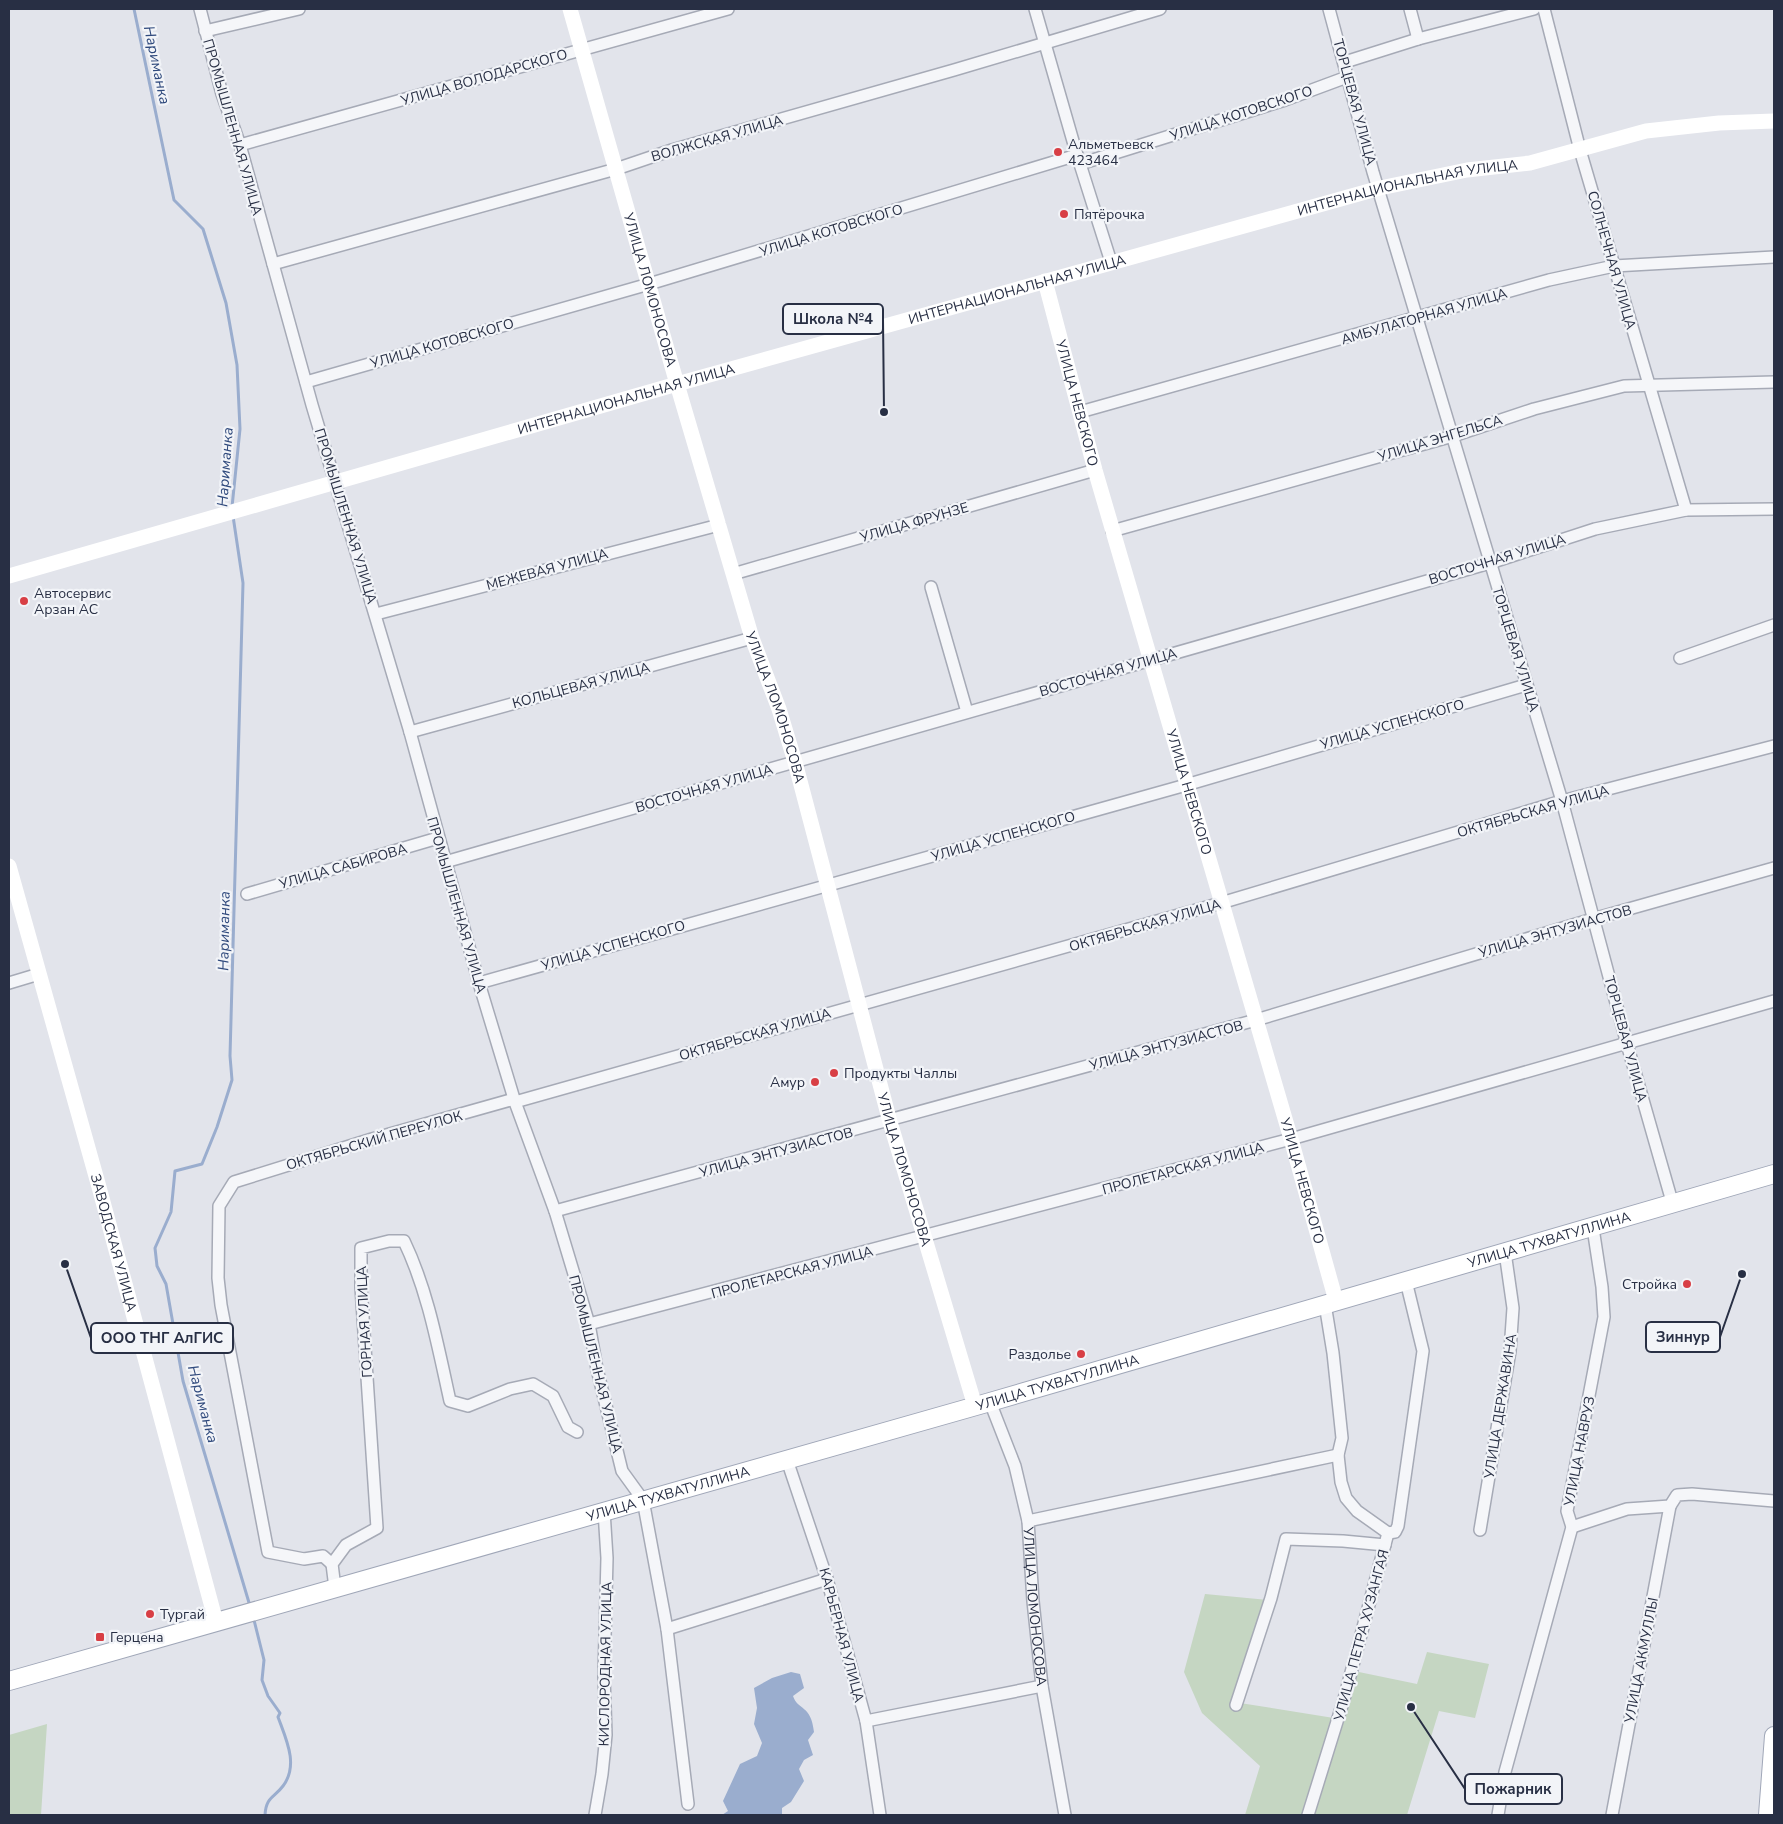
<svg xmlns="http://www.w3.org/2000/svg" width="1783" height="1824" font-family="'Nunito Sans',sans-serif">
<rect width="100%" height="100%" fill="#e2e4eb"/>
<path fill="#c5d6c2" d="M1205 1594 1268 1600 1240 1703 1340 1719 1354 1671 1417 1684 1427 1652 1489 1664 1475 1718 1439 1711 1407 1815H1245L1260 1766 1202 1713 1184 1672Z
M47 1724 41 1815H9V1735Z"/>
<path fill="#9aadce" d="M791 1672 800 1674 804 1688 793 1696C798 1711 811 1704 814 1732L808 1740 813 1755 804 1760 799 1769 804 1781 791 1802 782 1808V1815H722L728 1811 723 1801 740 1764 757 1756 762 1743 754 1724 757 1708 754 1688 772 1678Z"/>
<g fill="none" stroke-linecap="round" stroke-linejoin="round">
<path stroke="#9aadce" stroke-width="3" d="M134 9 174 200 203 229 226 303 237 365 240 429 232 507
M233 516 243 583 230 1056 232 1080 217 1127 202 1164 175 1171 171 1212 155 1248 157 1266 166 1284 183 1381 250 1606
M253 1616 264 1660 262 1680 268 1696 280 1713 278 1717C286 1739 299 1765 283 1786 274 1798 266 1797 265 1815"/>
<defs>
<g id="street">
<path d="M200 9 222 94 240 145 312 405 410 732 479 983 515 1102 555 1211 589 1324 597 1369 622 1471 643 1500 667 1629 688 1804"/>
<path d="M1035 9 1077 155"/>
<path d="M1329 9 1373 172 1562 801 1627 1044 1673 1205"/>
<path d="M1410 9 1418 39"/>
<path d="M1544 9 1580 150 1686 510"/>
<path d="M205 31 299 9"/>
<path d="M1345 62 1418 39 1534 9"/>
<path d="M240 145 728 9"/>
<path d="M1080 164 1111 262"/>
<path d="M273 264 616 169 672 150 954 70 1160 9"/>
<path d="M306 382 649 284 1077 155 1080 164 1285 100 1347 77"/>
<path d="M1080 412 1549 280 1614 266 1774 257"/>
<path d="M1112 531 1453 436 1534 409 1624 386 1774 382"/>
<path d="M733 574 1095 470"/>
<path d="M931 587 967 712"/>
<path d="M376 614 719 525"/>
<path d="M1680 658 1774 625"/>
<path d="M410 732 752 638"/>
<path d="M445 862 1490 563 1595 529 1686 510 1774 509"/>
<path d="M247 894 438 838"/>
<path d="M9 983 39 974"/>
<path d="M479 983 1186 785 1526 685"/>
<path d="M515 1102 1221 903 1562 801 1774 746"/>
<path d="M555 1211 1256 1020 1593 919 1774 868"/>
<path d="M1325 1304 1333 1353 1342 1438 1338 1455 1341 1482 1346 1498 1357 1511 1388 1533"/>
<path d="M589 1324 1291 1139 1774 1001"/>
<path id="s1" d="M990 1402 1015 1466 1028 1521 1033 1601 1042 1686 1065 1815"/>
<path d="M787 1460 827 1579 866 1721 880 1815"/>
<path d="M1028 1521 1338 1455"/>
<path d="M1572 1527 1627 1509 1670 1506 1677 1495 1692 1494 1774 1501"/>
<path d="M1480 1530 1510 1351 1513 1308 1505 1252"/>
<path d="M1388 1533 1395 1532 1398 1526 1423 1351 1406 1281"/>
<path d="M332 1564 323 1556 304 1559 268 1552 221 1305 218 1278 219 1206 234 1182 372 1139 514 1099"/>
<path d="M335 1588 332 1564 346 1545 377 1528 361 1287V1248L389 1241H404C428 1291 438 1347 450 1401L468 1406 510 1389 533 1384 553 1396 568 1427 577 1432"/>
<path d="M667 1629 827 1579"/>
<path d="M1236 1705 1271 1598 1286 1539 1343 1541 1385 1545"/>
<path d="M866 1721 1042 1686"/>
<path d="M595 1815 602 1774 606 1735 604 1676 607 1558 604 1511"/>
<path d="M1308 1815 1344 1699 1388 1533"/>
<path d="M1498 1815 1505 1772 1572 1527 1567 1511 1604 1317 1602 1287 1593 1228"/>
<path d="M1612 1815 1670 1506"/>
</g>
<g id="primary">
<path id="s6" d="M9 1681 990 1402 1774 1174"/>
<path d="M1768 1815 1774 1736"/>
</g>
</defs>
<use href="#street" stroke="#a6aab6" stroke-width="14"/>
<use href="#primary" stroke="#a0a7b8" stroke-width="20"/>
<use href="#street" stroke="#f5f6f9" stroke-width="11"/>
<g stroke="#fff" stroke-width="15">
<path id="s2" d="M570 9 677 384 752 638 779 709 795 762 890 1122 975 1406"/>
<path id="s3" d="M1045 281 1095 470 1291 1139 1336 1301"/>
<path id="s4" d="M9 576 677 384 1380 188 1467 170 1530 163 1646 131 1719 123 1774 121"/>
<path id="s5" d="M9 866 99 1187 216 1622"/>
</g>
<use href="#primary" stroke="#fff" stroke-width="18"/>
</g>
<g fill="#d83f45" stroke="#f2f4f8" stroke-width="2">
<circle cx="1058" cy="152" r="5"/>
<circle cx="1064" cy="214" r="5"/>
<circle cx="24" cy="601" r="5"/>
<circle cx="834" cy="1073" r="5"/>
<circle cx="815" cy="1082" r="5"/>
<circle cx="1687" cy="1284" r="5"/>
<circle cx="1081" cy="1354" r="5"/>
<circle cx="150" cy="1614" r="5"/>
<rect x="95" y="1632" width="10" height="10" rx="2.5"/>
</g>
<g text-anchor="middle" stroke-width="4.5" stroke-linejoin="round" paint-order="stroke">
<g font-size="14" fill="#282f44" stroke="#f2f4f8">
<text transform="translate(484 77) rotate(-16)" y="5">УЛИЦА ВОЛОДАРСКОГО</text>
<text transform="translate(1355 102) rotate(75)" y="5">ТОРЦЕВАЯ УЛИЦА</text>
<text transform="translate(1241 113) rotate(-18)" y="5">УЛИЦА КОТОВСКОГО</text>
<text transform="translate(233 127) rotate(74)" y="5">ПРОМЫШЛЕННАЯ УЛИЦА</text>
<text transform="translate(717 138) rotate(-16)" y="5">ВОЛЖСКАЯ УЛИЦА</text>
<text dy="5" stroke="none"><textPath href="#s4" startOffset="1452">ИНТЕРНАЦИОНАЛЬНАЯ УЛИЦА</textPath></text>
<text transform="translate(831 230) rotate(-17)" y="5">УЛИЦА КОТОВСКОГО</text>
<text transform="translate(1612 260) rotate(74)" y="5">СОЛНЕЧНАЯ УЛИЦА</text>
<text dy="5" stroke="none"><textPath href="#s4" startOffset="1048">ИНТЕРНАЦИОНАЛЬНАЯ УЛИЦА</textPath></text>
<text dy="5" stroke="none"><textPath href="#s2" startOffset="292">УЛИЦА ЛОМОНОСОВА</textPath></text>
<text transform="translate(1424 316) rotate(-16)" y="5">АМБУЛАТОРНАЯ УЛИЦА</text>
<text transform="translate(442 343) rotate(-16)" y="5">УЛИЦА КОТОВСКОГО</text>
<text dy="5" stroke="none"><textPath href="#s4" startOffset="642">ИНТЕРНАЦИОНАЛЬНАЯ УЛИЦА</textPath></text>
<text dy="5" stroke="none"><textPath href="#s3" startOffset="126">УЛИЦА НЕВСКОГО</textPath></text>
<text transform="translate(1440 438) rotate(-17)" y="5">УЛИЦА ЭНГЕЛЬСА</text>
<text transform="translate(346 516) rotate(73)" y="5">ПРОМЫШЛЕННАЯ УЛИЦА</text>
<text transform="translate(914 522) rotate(-16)" y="5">УЛИЦА ФРУНЗЕ</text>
<text transform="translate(1497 559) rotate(-17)" y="5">ВОСТОЧНАЯ УЛИЦА</text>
<text transform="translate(547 569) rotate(-15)" y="5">МЕЖЕВАЯ УЛИЦА</text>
<text transform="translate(1516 649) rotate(73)" y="5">ТОРЦЕВАЯ УЛИЦА</text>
<text transform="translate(1108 672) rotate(-16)" y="5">ВОСТОЧНАЯ УЛИЦА</text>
<text transform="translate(581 685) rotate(-15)" y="5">КОЛЬЦЕВАЯ УЛИЦА</text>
<text dy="5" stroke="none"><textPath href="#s2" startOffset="728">УЛИЦА ЛОМОНОСОВА</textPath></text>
<text transform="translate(1392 724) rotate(-16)" y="5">УЛИЦА УСПЕНСКОГО</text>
<text transform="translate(704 788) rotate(-16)" y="5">ВОСТОЧНАЯ УЛИЦА</text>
<text dy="5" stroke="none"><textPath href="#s3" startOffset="531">УЛИЦА НЕВСКОГО</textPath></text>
<text transform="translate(1533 811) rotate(-16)" y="5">ОКТЯБРЬСКАЯ УЛИЦА</text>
<text transform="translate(1003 836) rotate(-16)" y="5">УЛИЦА УСПЕНСКОГО</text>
<text transform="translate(343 866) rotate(-16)" y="5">УЛИЦА САБИРОВА</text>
<text transform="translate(457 905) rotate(74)" y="5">ПРОМЫШЛЕННАЯ УЛИЦА</text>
<text transform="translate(1145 925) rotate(-16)" y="5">ОКТЯБРЬСКАЯ УЛИЦА</text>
<text transform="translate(1555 931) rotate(-16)" y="5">УЛИЦА ЭНТУЗИАСТОВ</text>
<text transform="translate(613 945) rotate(-16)" y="5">УЛИЦА УСПЕНСКОГО</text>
<text transform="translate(755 1034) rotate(-16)" y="5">ОКТЯБРЬСКАЯ УЛИЦА</text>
<text transform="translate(1626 1039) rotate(75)" y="5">ТОРЦЕВАЯ УЛИЦА</text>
<text transform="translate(1166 1045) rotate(-15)" y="5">УЛИЦА ЭНТУЗИАСТОВ</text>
<text transform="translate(374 1140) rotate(-16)" y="5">ОКТЯБРЬСКИЙ ПЕРЕУЛОК</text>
<text transform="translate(776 1152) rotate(-15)" y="5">УЛИЦА ЭНТУЗИАСТОВ</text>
<text dy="5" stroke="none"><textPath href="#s2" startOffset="1208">УЛИЦА ЛОМОНОСОВА</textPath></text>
<text transform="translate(1183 1168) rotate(-15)" y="5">ПРОЛЕТАРСКАЯ УЛИЦА</text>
<text dy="5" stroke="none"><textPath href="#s3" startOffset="936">УЛИЦА НЕВСКОГО</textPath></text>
<text dy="5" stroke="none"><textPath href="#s6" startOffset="1602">УЛИЦА ТУХВАТУЛЛИНА</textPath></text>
<text dy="5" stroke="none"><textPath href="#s5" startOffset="391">ЗАВОДСКАЯ УЛИЦА</textPath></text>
<text transform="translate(792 1272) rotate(-15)" y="5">ПРОЛЕТАРСКАЯ УЛИЦА</text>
<text transform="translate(364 1322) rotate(-93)" y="5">ГОРНАЯ УЛИЦА</text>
<text transform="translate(596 1364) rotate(76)" y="5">ПРОМЫШЛЕННАЯ УЛИЦА</text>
<text dy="5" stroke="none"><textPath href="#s6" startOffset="1090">УЛИЦА ТУХВАТУЛЛИНА</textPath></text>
<text transform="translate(1500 1406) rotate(-81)" y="5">УЛИЦА ДЕРЖАВИНА</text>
<text transform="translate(1579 1451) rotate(-79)" y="5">УЛИЦА НАВРУЗ</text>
<text dy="5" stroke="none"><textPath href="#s6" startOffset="685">УЛИЦА ТУХВАТУЛЛИНА</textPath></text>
<text dy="5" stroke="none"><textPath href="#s1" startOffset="211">УЛИЦА ЛОМОНОСОВА</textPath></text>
<text transform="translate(842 1635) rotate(75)" y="5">КАРЬЕРНАЯ УЛИЦА</text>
<text transform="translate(1361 1635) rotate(-75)" y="5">УЛИЦА ПЕТРА ХУЗАНГАЯ</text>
<text transform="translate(1641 1660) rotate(-79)" y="5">УЛИЦА АКМУЛЛЫ</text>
<text transform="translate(605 1664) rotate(-89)" y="5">КИСЛОРОДНАЯ УЛИЦА</text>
</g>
<g font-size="14" fill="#282f44" stroke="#f2f4f8" text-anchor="start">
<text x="1068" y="149">Альметьевск<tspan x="1068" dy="16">423464</tspan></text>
<text x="1074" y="219">Пятёрочка</text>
<text x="34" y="598">Автосервис<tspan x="34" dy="16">Арзан АС</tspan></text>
<text x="844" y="1078">Продукты Чаллы</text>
<text x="805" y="1087" text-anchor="end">Амур</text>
<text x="1677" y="1289" text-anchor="end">Стройка</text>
<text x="1071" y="1359" text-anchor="end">Раздолье</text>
<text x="160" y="1619">Тургай</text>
<text x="110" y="1642">Герцена</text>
</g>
<g font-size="15" font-style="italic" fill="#2f497c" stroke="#f2f4f8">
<text transform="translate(157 65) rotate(78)" y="5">Нариманка</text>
<text transform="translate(225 467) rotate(-86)" y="5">Нариманка</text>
<text transform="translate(224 931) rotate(-89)" y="5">Нариманка</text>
<text transform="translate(203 1404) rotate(75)" y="5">Нариманка</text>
</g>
</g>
<path fill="none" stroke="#282f44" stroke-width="2" d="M884 412L883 319M1742 1274L1720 1337M65 1264L91 1338M1411 1707L1465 1789"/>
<g fill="#282f44" stroke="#f2f4f8" stroke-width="2">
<circle cx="884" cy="412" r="5"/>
<circle cx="1742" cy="1274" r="5"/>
<circle cx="65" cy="1264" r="5"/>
<circle cx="1411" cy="1707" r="5"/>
</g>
<g fill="#f2f4f8" stroke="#282f44" stroke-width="2">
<rect x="783" y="304" width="100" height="30" rx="5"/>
<rect x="1646" y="1322" width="74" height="30" rx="5"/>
<rect x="91" y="1323" width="142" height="30" rx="5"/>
<rect x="1465" y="1774" width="97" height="30" rx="5"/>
</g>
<g font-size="15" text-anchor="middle" font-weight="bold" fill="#282f44">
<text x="833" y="324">Школа №4</text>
<text x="1683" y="1342">Зиннур</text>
<text x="162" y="1343">ООО ТНГ АлГИС</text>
<text x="1513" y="1794">Пожарник</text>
</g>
<rect width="1783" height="1824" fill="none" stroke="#282f44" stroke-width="20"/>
</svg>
